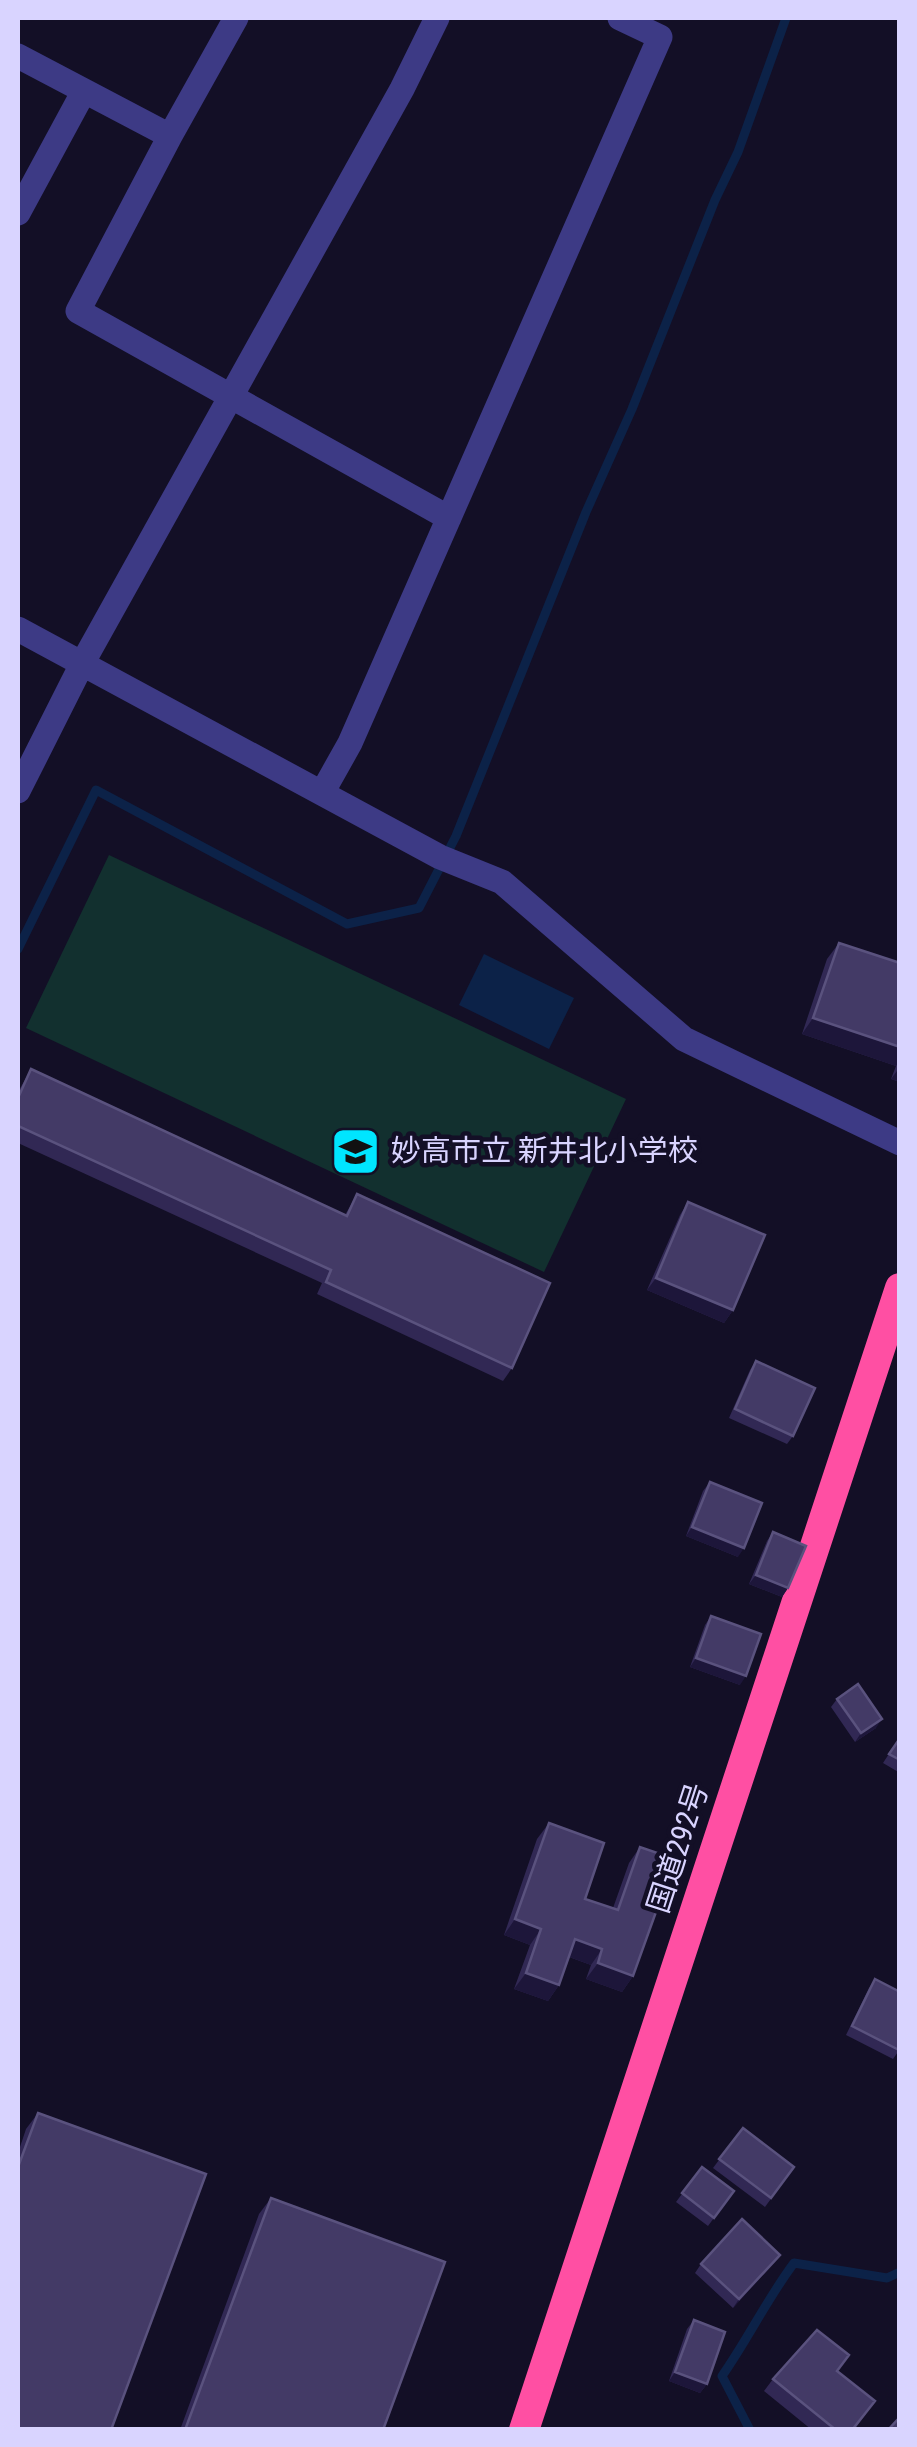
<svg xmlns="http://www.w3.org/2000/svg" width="917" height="2447" font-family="'Roboto Condensed','Noto Sans JP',sans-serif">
<rect width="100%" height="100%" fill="#130f26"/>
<path fill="#12302f" d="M109 855 626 1099 544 1272 26 1028Z"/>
<path fill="#0c2248" d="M484 954 574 998 549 1049 459 1005Z"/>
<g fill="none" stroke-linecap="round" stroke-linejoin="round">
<path stroke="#0c2248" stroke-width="9" d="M18 949 96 790 347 924 419 908 456 836 586 512 632 409 715 200 738 152 786 18
M750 2430 722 2376C748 2339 767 2299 794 2263L887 2278 900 2272"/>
<path stroke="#3d3a85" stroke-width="25" d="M18 56 170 136 236 18
M170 136 78 311 449 518
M18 213 84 91
M18 629 440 857 502 882 684 1039 900 1143
M18 791 83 662 402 89 437 18
M322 793 350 743 660 37 620 18"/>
<path stroke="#ff4fa3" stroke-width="30" d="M524 2430 900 1288"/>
</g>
<path fill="#312854" d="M839 943 900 963V1082L891 1079 896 1066 802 1034 827 959Z
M31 1069 345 1215 357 1194 512 1368 503 1381 317 1294 322 1283 18 1143V1092Z
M688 1202 733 1310 724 1323 647 1290 680 1215Z
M756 1361 793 1436 787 1444 729 1418 750 1370Z
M710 1482 738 1557 686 1536 703 1491Z
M773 1532 788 1588 782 1597 749 1584 767 1541Z
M711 1616 740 1685 690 1667 705 1625Z
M837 1699 876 1728 855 1742 831 1707Z
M900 1737V1773L883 1763Z
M549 1823 585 1899 613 1908 629 1863 640 1847 633 1976 622 1992 586 1979 591 1965 569 1957 559 1985 548 2001 514 1989 530 1945 504 1935 537 1839Z
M875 1979 900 2049 893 2059 846 2035 869 1988Z
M38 2113 18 2430V2153L26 2129Z
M743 2128 794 2167 765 2207 713 2168Z
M702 2167 734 2191 708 2226 676 2202Z
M271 2198 383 2430H180L259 2214Z
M780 2255 733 2308 695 2273 701 2264Z
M694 2320 707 2384 700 2393 669 2381 687 2329Z
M838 2371 866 2414 854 2430H812L764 2391 773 2379Z"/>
<path fill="#1d163a" d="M813 1018 900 1047V1060L896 1066 802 1034Z
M900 1067V1082L891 1079Z
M656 1278 733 1310 724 1323 647 1290Z
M692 1527 744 1548 738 1557 686 1536Z
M756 1575 788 1588 782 1597 749 1584Z
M696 1658 746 1676 740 1685 690 1667Z
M882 1719 876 1728 855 1742 861 1733Z
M515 1919 541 1929 530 1945 504 1935Z
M575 1939 602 1949 591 1965 564 1955Z
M598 1963 633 1976 622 1992 586 1979Z
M526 1973 559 1985 548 2001 514 1989Z
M780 2255 774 2263 733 2308 739 2299Z
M675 2372 707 2384 700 2393 669 2381Z"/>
<path fill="#433a66" stroke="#5a527e" stroke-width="2.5" d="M839 943 900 963V1047L813 1018Z
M31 1069 347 1216 357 1194 550 1283 512 1368 326 1282 331 1270 18 1126V1098Z
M688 1202 765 1235 733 1310 656 1278Z
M756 1361 815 1388 793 1436 735 1409Z
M710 1482 762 1503 744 1548 692 1527Z
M773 1532 806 1546 788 1588 756 1575Z
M711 1616 761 1634 746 1676 696 1658Z
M858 1684 882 1719 861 1733 837 1699Z
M900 1738V1760L889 1754Z
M549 1823 604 1843 585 1899 618 1910 640 1847 675 1859 633 1976 598 1963 602 1949 575 1939 559 1985 526 1973 541 1929 515 1919Z
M875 1979 900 1992 899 2050 852 2026Z
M38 2113 206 2174 111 2430H18V2167Z
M743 2128 794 2167 771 2198 719 2159Z
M702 2167 734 2191 714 2218 682 2193Z
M271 2198 445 2262 383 2430H185Z
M742 2219 780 2255 739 2299 701 2264Z
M694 2320 725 2332 707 2384 675 2372Z
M817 2330 849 2355 837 2371 875 2401 852 2430H836L773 2379Z
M900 2417V2430H888Z"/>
<defs>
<symbol id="school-square" viewBox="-11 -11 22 22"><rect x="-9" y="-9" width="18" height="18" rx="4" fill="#00e5ff" stroke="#130f26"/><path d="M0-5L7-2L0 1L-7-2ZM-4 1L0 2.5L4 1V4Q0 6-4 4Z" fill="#111"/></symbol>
</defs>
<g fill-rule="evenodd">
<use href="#school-square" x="328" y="1124" width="55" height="55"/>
</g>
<g text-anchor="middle" stroke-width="9" stroke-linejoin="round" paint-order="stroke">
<g font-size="30" fill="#d9d4ff" stroke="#130f26" text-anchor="start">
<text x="391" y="1161">妙高市立 新井北小学校</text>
</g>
<g font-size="30" fill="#d9d4ff" stroke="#130f26">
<text transform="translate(678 1848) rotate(-72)" y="10">国道292号</text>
</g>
</g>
<rect width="917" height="2447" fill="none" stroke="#d9d4ff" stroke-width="40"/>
</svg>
